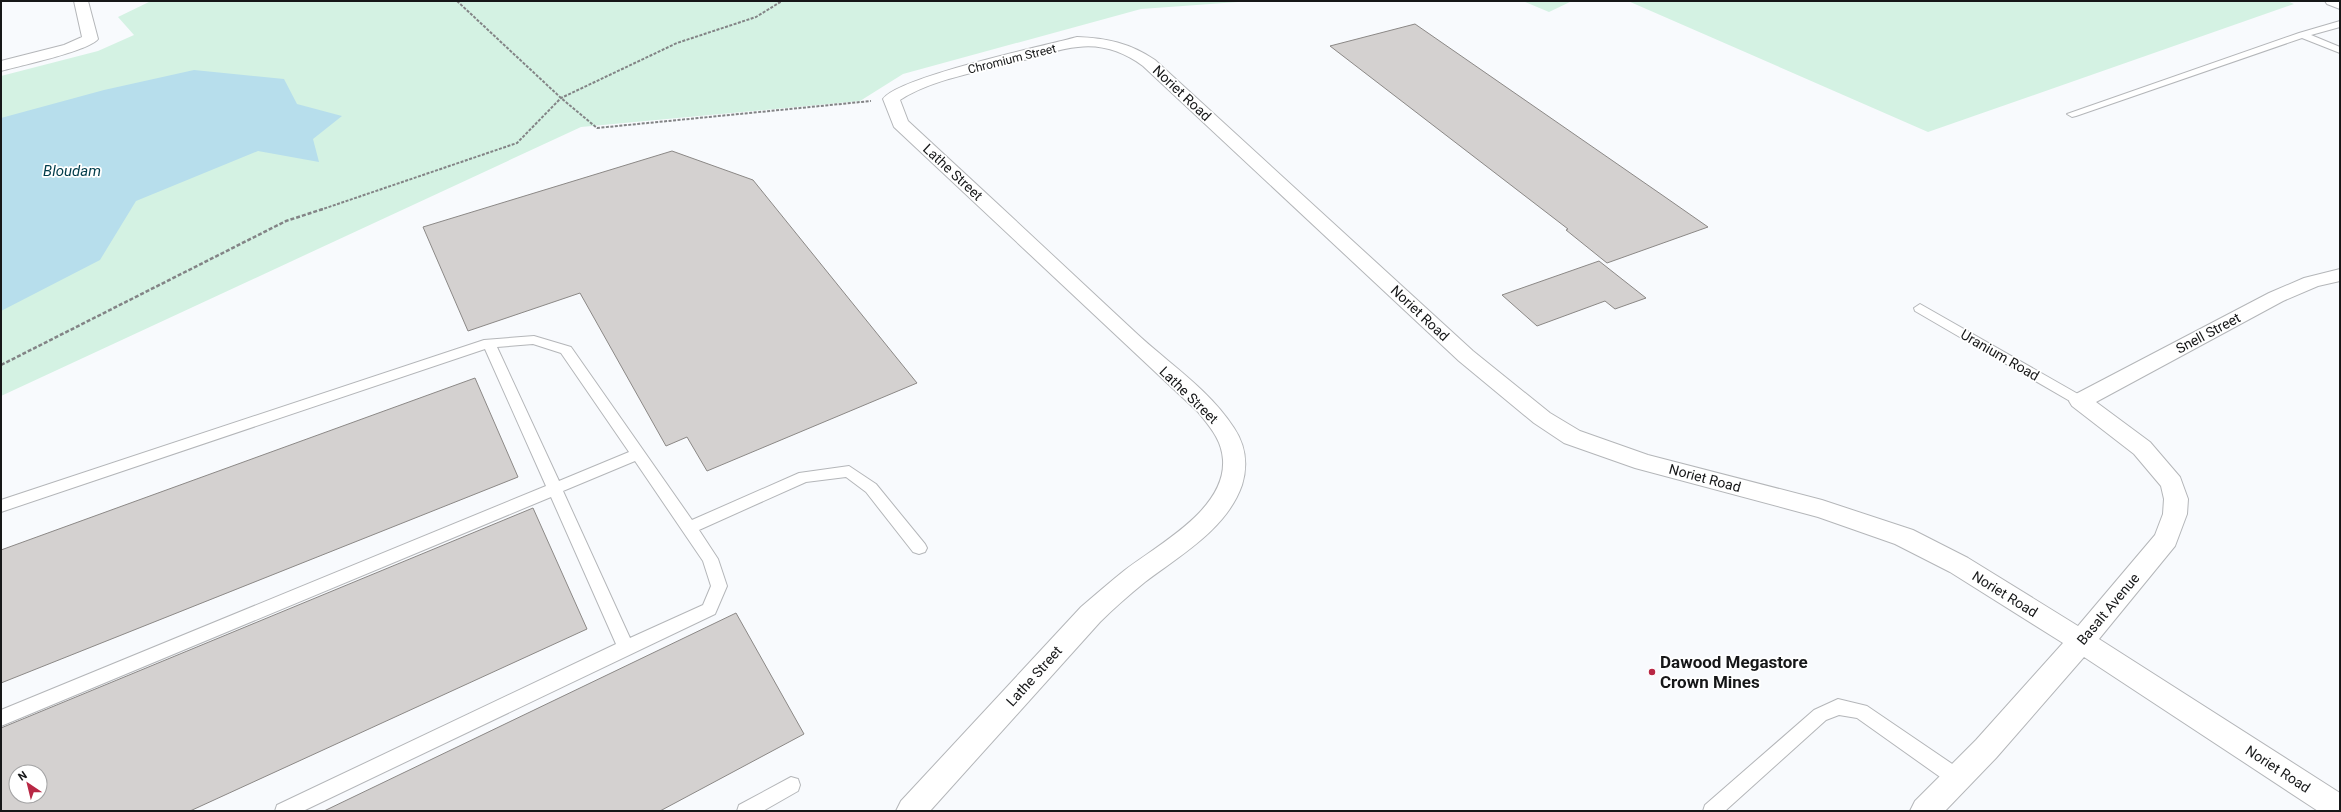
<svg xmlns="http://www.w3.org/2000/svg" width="2341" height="812" font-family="Roboto,sans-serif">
<rect width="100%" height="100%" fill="#f8fafd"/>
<path fill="#d4f2e3" d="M151 1H1252L1141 9 903 74 860 101 581 127 1 396V76L98 51 134 35 118 17Z
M1523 1H1572L1549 12Z
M1628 1H2287L2294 4 1928 132Z"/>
<path fill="#b7deec" d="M194 70 284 79 297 104 342 116 313 139 319 162 258 151 136 201 100 260 1 311V118L104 90Z"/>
<path fill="#d4d1d0" stroke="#8b8886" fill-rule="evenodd" d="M1415 24 1665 197 1708 227 1607 263 1566 230 1568 229 1330 46Z
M672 151 753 180 917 383 707 471 687 437 666 446 580 293 468 331 423 227Z
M1599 261 1646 298 1615 309 1605 301 1537 326 1502 295Z
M475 378 518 477 1 683V550Z
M533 508 587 629 190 811H1V728ZM16 772H40V796H16Z
M736 613 804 734 660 811H324Z"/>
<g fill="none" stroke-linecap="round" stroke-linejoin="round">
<defs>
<path id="service" d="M2340 21V27L2311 35 2340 47V53L2302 38 2076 116 2072 117 2067 114 2299 33Z
M1920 304 2085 398 2087 401 2080 406 2075 404 1915 311 1914 308Z
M534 336 571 347 692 520 799 473 849 466 876 484 925 544 927 548 925 552 919 554 913 552 866 492 846 477 806 482 699 530 718 559 727 586 715 614 303 811H275L277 805 616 644 551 497 1 726V710L546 486 485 349 1 512V500L484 340ZM533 344 561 353 629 452 559 481 497 347ZM635 461 703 561 711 586 703 605 630 638 563 491Z
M1838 699 1867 706 1964 772 1966 778 1964 784 1957 786 1950 784 1857 718 1839 715 1826 720 1725 811H1703L1705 805 1814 710Z
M791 777 798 779 800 785 798 791 763 811H737L739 805Z"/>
<path id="minor" d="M74 1H88L98 39C89 51 19 66 1 71V61L64 45 82 37Z
M1077 37C1106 38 1130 43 1155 60L1473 351 1550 413 1580 431 1648 455 1822 500 1913 530 1968 558 2078 626 2155 535 2163 514 2164 499 2161 486 2134 454 2072 406 2069 401 2072 396 2269 293 2304 278 2340 269V281L2318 286 2283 301 2096 402 2150 442 2180 477 2188 499 2187 514 2175 546 2099 639 2340 793V811H2318L2084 657 1996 758 1945 811H1910L1915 801 1976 740 2063 643 1950 572 1895 544 1818 517 1635 468 1564 443 1534 423 1459 361 1143 66C1124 52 1102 44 1078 47 1060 48 1042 56 1024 60 985 71 933 78 900 100L908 121C984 191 1059 261 1135 332 1168 363 1209 389 1234 428 1246 446 1248 465 1242 485 1227 529 1179 556 1145 582 1129 595 1114 608 1100 622L930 811H896L901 801 1081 607C1096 594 1110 582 1125 570 1159 544 1226 509 1223 460 1222 440 1210 427 1198 412L894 127 883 99C898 77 1044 46 1077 37Z"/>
<path id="secondary" d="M2325 1H2340V9L2327 4Z"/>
</defs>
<use href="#service" stroke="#b4b6b9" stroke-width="2"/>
<use href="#minor" stroke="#b4b6b9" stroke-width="2"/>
<use href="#secondary" stroke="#b4b6b9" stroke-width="2"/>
<path stroke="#838486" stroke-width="2" stroke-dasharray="3 1.5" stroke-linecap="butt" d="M457 1 561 98 597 128 871 101
M320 210 517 143 561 98 677 43 756 17 782 1"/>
<path stroke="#838486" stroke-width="2.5" stroke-dasharray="4 2" stroke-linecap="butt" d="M1 365 286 221 323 209"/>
<use href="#service" fill="#fff" fill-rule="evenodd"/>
<use href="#minor" fill="#fff" fill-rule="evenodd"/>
<use href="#secondary" fill="#fff" fill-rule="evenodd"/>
</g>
<circle fill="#b82744" stroke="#fff" stroke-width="1.5" cx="1652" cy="672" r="4"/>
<g text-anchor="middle" stroke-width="3.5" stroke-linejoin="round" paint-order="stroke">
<g font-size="12" fill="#161718" stroke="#fff">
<text transform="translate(1012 59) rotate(-14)" y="4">Chromium Street</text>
</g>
<g font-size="14" fill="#161718" stroke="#fff">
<text transform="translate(1182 93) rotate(43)" y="5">Noriet Road</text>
<text transform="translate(953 172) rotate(43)" y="5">Lathe Street</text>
<text transform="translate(1420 313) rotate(43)" y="5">Noriet Road</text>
<text transform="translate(2208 333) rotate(-28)" y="5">Snell Street</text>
<text transform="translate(2000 355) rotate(30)" y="5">Uranium Road</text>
<text transform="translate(1189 395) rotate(44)" y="5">Lathe Street</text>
<text transform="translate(1705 478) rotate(15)" y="5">Noriet Road</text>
<text transform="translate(2005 594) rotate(32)" y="5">Noriet Road</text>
<text transform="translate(2108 609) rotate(-50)" y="5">Basalt Avenue</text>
<text transform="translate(1034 676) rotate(-48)" y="5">Lathe Street</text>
<text transform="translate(2278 769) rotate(33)" y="5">Noriet Road</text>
</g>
<g font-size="15" font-style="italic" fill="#003c4a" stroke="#fff">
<text x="72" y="176">Bloudam</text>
</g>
<g font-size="17" font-weight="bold" fill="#161718" stroke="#fff" text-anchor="start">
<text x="1660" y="668">Dawood Megastore<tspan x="1660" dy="20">Crown Mines</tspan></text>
</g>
</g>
<rect width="2341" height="812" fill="none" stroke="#161718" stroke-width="4"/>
<g transform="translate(28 784) rotate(325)"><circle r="19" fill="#ffffff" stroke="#a2a2a3"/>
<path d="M0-3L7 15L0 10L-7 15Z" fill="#b82744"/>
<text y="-6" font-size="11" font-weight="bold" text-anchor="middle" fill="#161718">N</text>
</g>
</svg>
